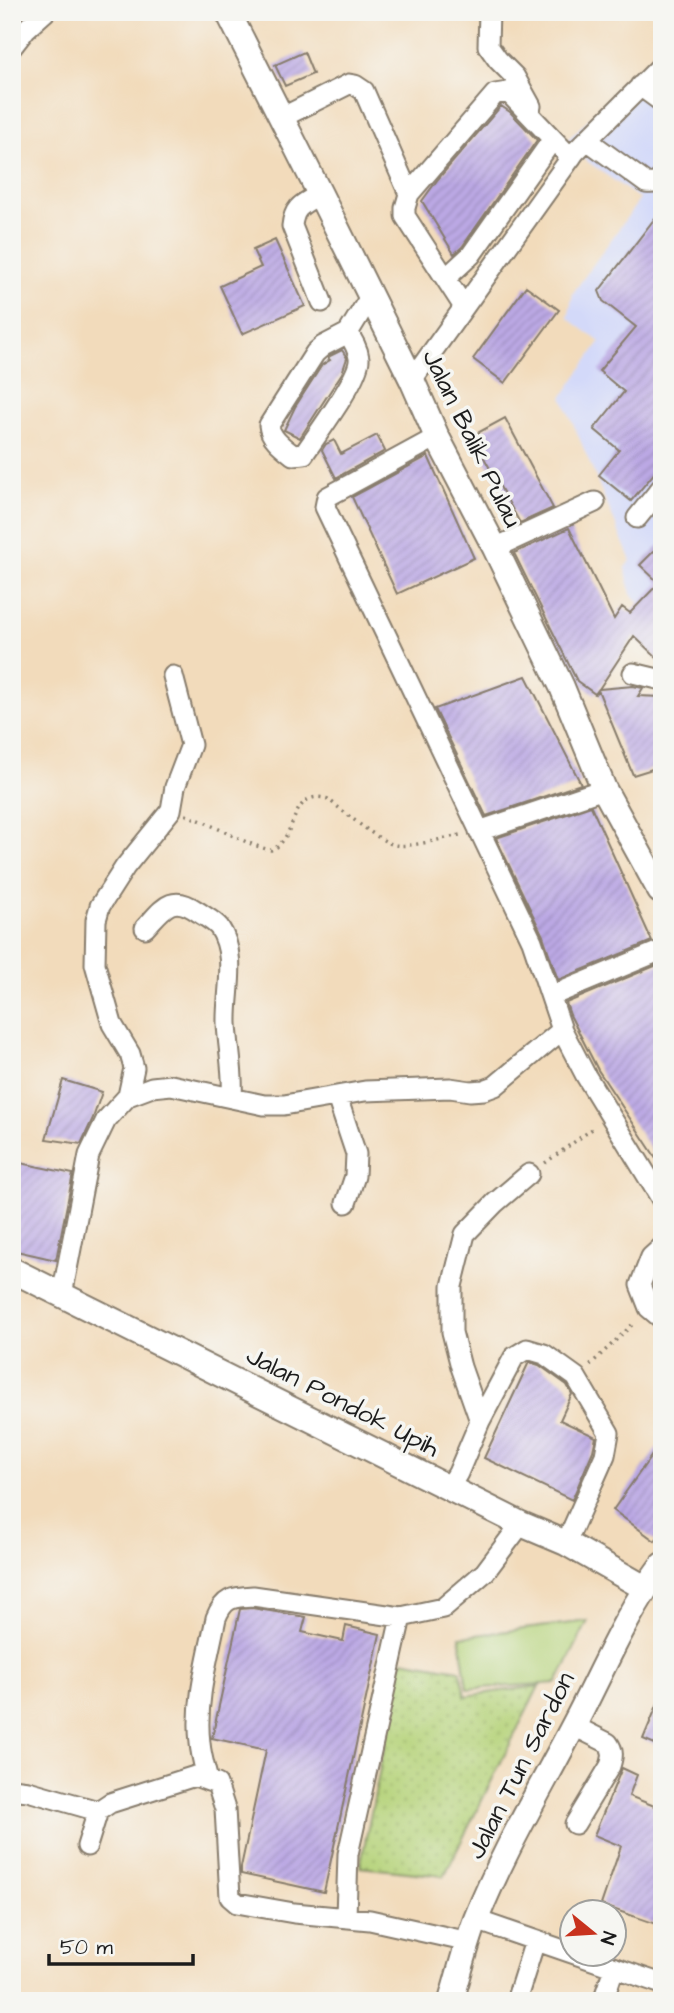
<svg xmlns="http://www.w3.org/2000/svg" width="674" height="2013" font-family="'Architects Daughter',sans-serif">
<defs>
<pattern id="grass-dots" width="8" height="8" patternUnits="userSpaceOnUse" patternTransform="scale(1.75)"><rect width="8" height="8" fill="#b6d37a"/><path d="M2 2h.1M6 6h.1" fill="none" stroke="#9cb569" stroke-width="1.8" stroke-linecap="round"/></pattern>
<pattern id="building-hatch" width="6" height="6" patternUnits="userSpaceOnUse" patternTransform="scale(1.75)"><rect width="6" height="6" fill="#bba8e4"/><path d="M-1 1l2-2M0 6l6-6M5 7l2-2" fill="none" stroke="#a090c3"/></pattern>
</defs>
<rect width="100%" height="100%" fill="#f6f6f2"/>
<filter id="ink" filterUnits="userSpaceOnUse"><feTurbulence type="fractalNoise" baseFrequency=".0143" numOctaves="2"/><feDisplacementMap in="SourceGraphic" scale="14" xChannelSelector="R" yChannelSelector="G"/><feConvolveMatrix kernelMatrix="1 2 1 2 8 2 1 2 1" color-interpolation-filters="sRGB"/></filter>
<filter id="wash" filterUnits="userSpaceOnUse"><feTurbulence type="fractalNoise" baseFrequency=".00686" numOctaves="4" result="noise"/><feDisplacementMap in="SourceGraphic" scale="28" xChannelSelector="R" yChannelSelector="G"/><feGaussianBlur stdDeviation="1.57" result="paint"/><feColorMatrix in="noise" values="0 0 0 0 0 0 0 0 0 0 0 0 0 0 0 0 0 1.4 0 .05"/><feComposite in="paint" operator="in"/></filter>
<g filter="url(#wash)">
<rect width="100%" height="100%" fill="#f2dbbb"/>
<path fill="#d3d9f9" d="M662 48V626L631 594 625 567 631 561 562 397 600 342 568 318 573 293 640 199 563 144Z"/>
<path fill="url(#grass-dots)" stroke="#69784b" stroke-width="2" d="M402 1660 460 1670 465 1696 539 1686 444 1876 360 1867Z"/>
<path fill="#b6d37a" stroke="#69784b" stroke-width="2" d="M588 1621 557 1683 467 1689 460 1637Z"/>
<g id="blocks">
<path fill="url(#building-hatch)" d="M304 52 313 74 285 86 275 65Z
M501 106 510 112 537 140 462 247 454 254 422 201 438 179Z
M662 209V464L631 501 599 475 619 450 594 429 624 392 599 371 636 327 603 301 599 291Z
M275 240 305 306 242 334 220 286 261 267 253 250Z
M526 286 559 310 505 383 473 359Z
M342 350 347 358 342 373 300 438 284 430 295 407 322 365 330 360 328 358 330 356Z
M505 418 553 508 520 523 472 436Z
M377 435 385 451 336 478 322 450 326 444 334 440 341 454Z
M428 456 474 558 397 594 352 497Z
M569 528 614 619 622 607 630 613 659 583 640 565 662 543V663L634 636 599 689 633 686 643 688 638 696 662 697V766L633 775 598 690 595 694 577 681 514 553Z
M526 676 581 784 486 816 435 709Z
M591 806 652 941 558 980 543 936 496 838Z
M662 963V1167L598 1070 570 1015 566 1003Z
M63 1080 102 1092 93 1118 81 1144 46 1139Z
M16 1162 73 1174 56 1260 12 1250V1228L18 1206 12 1205V1174Z
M529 1362 539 1365 567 1385 572 1394 560 1420 596 1437 593 1451 572 1500 484 1458Z
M662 1441V1531L655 1541 613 1510Z
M252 1608 306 1617 302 1632 343 1641 346 1626 380 1634 324 1892 241 1874V1867L266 1750 212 1738 240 1609Z
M661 1696H662V1747L643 1739Z
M622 1768 637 1775 629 1796 662 1809V1926L601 1905 621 1846 594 1835Z"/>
</g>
</g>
<g filter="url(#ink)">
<use href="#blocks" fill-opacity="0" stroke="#877c6c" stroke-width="2"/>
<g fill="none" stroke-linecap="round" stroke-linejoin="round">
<defs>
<path id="minor" d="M489 12 488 46 498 60 515 77 531 106
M12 47 26 29 45 12
M640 86 662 102
M281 118 349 84 355 85 364 91 409 194
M587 140 646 183C654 184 657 183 662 177
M320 194C304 204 294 205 292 226L322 302
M446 278 471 255 553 139
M464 307 405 216V208L409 194 495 94 508 92 571 158
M348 333 323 346 315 353 269 425C270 438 283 447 293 455L304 454C316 436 361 376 359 358 358 349 353 341 348 333L370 297
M412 380 575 152 662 65
M437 437 327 497 325 507 532 941 562 1030 586 1076 662 1200
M637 518 662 487
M495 548 595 502
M633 673 662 680
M479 831 604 789
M145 928C163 909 171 893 197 911 204 916 214 921 219 927 238 955 226 992 227 1023 228 1048 234 1072 232 1098
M551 996 662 950
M128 1096 134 1068 130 1054 112 1024 95 964 96 920 100 906 125 867 171 810 175 787 191 745 173 676
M337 1097 356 1154 355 1176 346 1203
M662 1247 651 1257 640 1285 649 1308 662 1319
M62 1295 89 1155 106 1120 128 1096 152 1087 171 1085 264 1105H284L365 1091 450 1088 470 1091 484 1090 495 1086 562 1030
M480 1421 461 1367 452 1332V1286L465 1234 495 1203 529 1174
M449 1488 458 1473 480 1421 514 1357 527 1349 544 1354 576 1377 609 1433 605 1455 566 1543
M574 1726 608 1743C614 1751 613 1757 610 1766L575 1824
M208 1781C205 1768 201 1756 200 1743 195 1702 208 1658 216 1618 224 1598 232 1597 253 1596L401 1617 443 1608 485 1572 521 1524
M12 1789 28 1791 98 1811 110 1803 195 1776 217 1784 225 1809 230 1897 237 1903 294 1913 370 1920 469 1942
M87 1846 98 1811
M346 1917 348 1854 401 1617
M476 1920 662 1984
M516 2001 535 1941
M603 2001 614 1968"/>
<path id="major" d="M228 12 320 194 412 380 437 437 495 548 562 687 604 789 660 891
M12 1270 521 1524 566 1543 645 1588
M451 2001C459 1974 466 1945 476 1919 504 1849 543 1785 577 1719 604 1667 627 1612 662 1565"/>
</defs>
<use href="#minor" stroke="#877c6c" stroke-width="23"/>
<use href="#major" stroke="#877c6c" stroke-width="28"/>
<path stroke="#877c6c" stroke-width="3.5" stroke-dasharray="2 5" stroke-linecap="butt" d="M186 815C214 824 245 845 271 850 298 840 289 787 328 799 343 811 378 841 395 845 410 848 444 838 460 835
M545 1163 595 1127
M590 1365 635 1322"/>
<use href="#minor" stroke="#fff" stroke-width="19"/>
<use href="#major" stroke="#fff" stroke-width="24"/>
</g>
</g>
<g text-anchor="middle" stroke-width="7" stroke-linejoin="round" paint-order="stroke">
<g font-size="26" fill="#1c1c1c" stroke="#f6f6f2">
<text transform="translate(473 438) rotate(64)" y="9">Jalan Balik Pulau</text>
<text transform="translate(343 1401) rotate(27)" y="9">Jalan Pondok Upih</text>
<text transform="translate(520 1765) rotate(-63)" y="9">Jalan Tun Sardon</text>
</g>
</g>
<rect width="674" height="2013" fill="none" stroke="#f6f6f2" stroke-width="42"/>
<g transform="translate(593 1933) rotate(108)"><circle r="33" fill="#f6f6f2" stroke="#9f9f9c" stroke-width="2"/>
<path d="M0-5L12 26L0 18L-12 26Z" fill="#c8321e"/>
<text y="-10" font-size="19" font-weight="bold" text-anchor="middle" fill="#1c1c1c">N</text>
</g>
<path d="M49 1954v10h144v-10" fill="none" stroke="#1c1c1c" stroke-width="3.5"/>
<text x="60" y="1954" font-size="21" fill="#1c1c1c" stroke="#f6f6f2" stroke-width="5" paint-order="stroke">50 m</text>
</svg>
